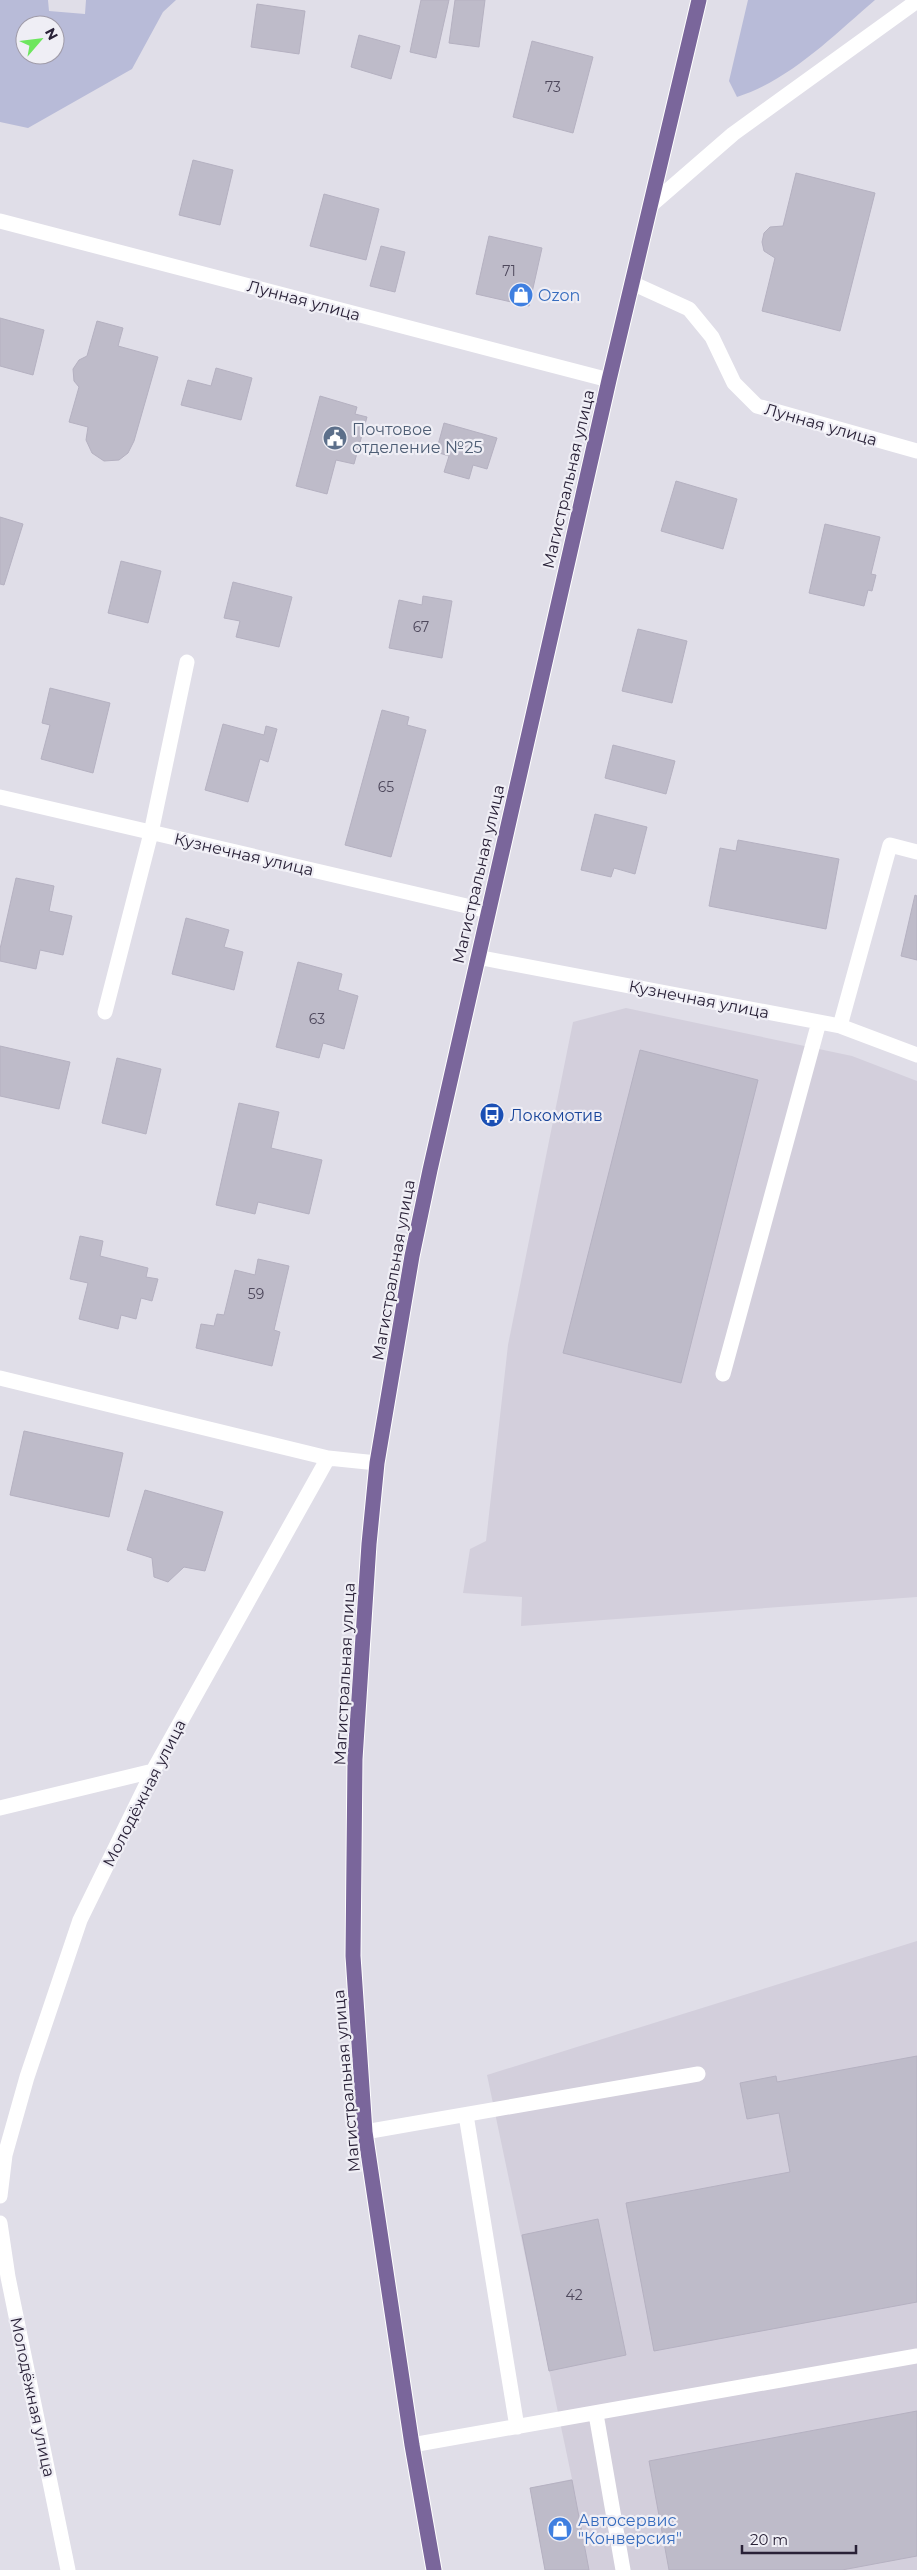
<svg xmlns="http://www.w3.org/2000/svg" width="917" height="2570" font-family="Montserrat,sans-serif">
<rect width="100%" height="100%" fill="#e0dee8"/>
<path fill="#d3cfdc" d="M626 1008 852 1056 917 1081V1597L521 1626 522 1597 463 1593 470 1549 486 1541 508 1345 573 1022Z
M917 1941V2570H545L530 2488 572 2479 487 2075Z"/>
<path fill="#b8bbd8" fill-rule="evenodd" d="M0 0H48L49 11 85 14 86 0H176L163 12 132 69 28 128 0 122ZM25 25H55V55H25Z
M748 0H875C833 36 790 80 737 97L729 81Z"/>
<path fill="#bebbc9" stroke="#b5b1c1" d="M421 0H449L436 58 410 52Z
M455 0H485L479 47 449 43Z
M257 4 305 11 299 54 251 47Z
M359 35 400 46 391 79 351 67Z
M532 41 593 57 573 133 513 117Z
M193 160 233 170 220 225 179 215Z
M796 173 875 193 840 331 762 311 775 258 764 251 762 242 764 233 770 227 783 226Z
M324 194 379 209 366 260 310 246Z
M489 236 542 248 529 306 476 294Z
M381 246 405 252 395 292 370 286Z
M0 318 44 330 33 375 0 366Z
M97 321 123 328 118 346 158 357 134 441 128 453 119 460 104 461 92 453 86 440 88 427 69 422 79 387 74 381 73 369 79 360 87 356Z
M216 368 252 378 241 420 181 405 188 380 211 386Z
M320 396 357 407 355 414 367 417 354 464 336 460 327 494 296 486Z
M444 423 497 438 487 469 473 465 469 479 444 472 449 456 436 452Z
M676 481 737 499 723 549 661 531Z
M0 517 23 524 4 585 0 584Z
M825 524 880 537 871 574 876 575 872 591 868 590 864 606 809 593Z
M121 561 161 571 148 623 108 613Z
M233 582 292 597 279 647 236 637 240 621 224 618Z
M423 596 452 601 442 658 389 648 399 600 422 605Z
M638 629 687 641 672 703 622 691Z
M50 688 110 703 93 773 41 759 50 725 42 723Z
M382 710 409 717 407 725 426 730 391 857 345 845Z
M223 724 264 735 266 726 277 729 268 762 260 759 248 802 205 790Z
M613 745 675 761 666 794 605 778Z
M595 814 647 827 635 874 614 868 611 877 581 870Z
M738 840 839 859 826 929 709 906 720 848 736 851Z
M16 878 54 886 49 911 72 916 63 955 40 950 36 969 0 961V949Z
M915 895 917 896V960L901 956Z
M186 918 229 930 224 947 243 952 234 990 172 974Z
M298 962 342 974 338 990 358 996 344 1049 323 1043 319 1058 276 1047Z
M0 1046 70 1062 59 1109 0 1096Z
M640 1050 758 1080 681 1383 563 1353Z
M117 1058 161 1069 146 1134 102 1123Z
M239 1103 279 1112 271 1148 322 1160 309 1214 258 1202 255 1214 216 1205Z
M80 1236 103 1241 100 1256 148 1268 146 1277 158 1279 152 1301 141 1298 136 1319 121 1315 118 1329 79 1319 88 1283 70 1279Z
M258 1259 289 1266 274 1330 280 1332 272 1366 196 1348 201 1324 214 1326 217 1314 224 1315 235 1270 255 1275Z
M24 1431 123 1453 109 1517 10 1495Z
M145 1490 223 1512 205 1571 184 1567 168 1582 154 1577 152 1558 127 1550Z
M917 2056V2302L654 2351 626 2203 790 2172 779 2113 747 2119 740 2083 776 2076 777 2082Z
M598 2219 626 2355 549 2371 522 2235Z
M917 2411V2556L842 2570H669L649 2461Z
M572 2480 589 2570H545L530 2488Z"/>
<g fill="none" stroke-linecap="round" stroke-linejoin="round">
<defs>
<path id="major" d="M434 2570 412 2445 365 2132 353 1956 355 1759 369 1544 377 1463 412 1256 430 1170 609 380 699 0"/>
</defs>
<use href="#major" stroke="#fff" stroke-width="17"/>
<path stroke="#fff" stroke-width="15" d="M650 206 733 134 917 1
M0 221 609 380
M632 283 689 309 712 337 734 383 757 406 917 451
M0 797 488 911
M477 957 840 1026 917 1055
M105 1012 151 833 187 662
M840 1026 890 845 917 852
M723 1374 819 1022
M0 1378 328 1458
M0 1808 153 1771
M466 2115 517 2427
M365 2132 698 2074
M0 2196 5 2155 27 2077 80 1920 153 1771 328 1458 377 1463
M0 2223 8 2277 68 2570
M596 2414 623 2570
M412 2445 917 2356"/>
<use href="#major" stroke="#7a669b" stroke-width="15"/>
</g>
<defs>
<symbol id="shop-disc" viewBox="-11 -11 22 22"><circle r="9.5" fill="#3f7fe0" stroke="#efeef5"/><path d="M-5-2.5h2.3a2.7 3.5 0 0 1 5.4 0H5L5.5 6h-11ZM-1.5-2.5h3a1.5 2.3 0 0 0-3 0Z" fill="#fff"/></symbol>
<symbol id="civic-disc" viewBox="-11 -11 22 22"><circle r="9.5" fill="#5c6f8a" stroke="#efeef5"/><path d="M-.6-6.5H3V-4.5H.6V-3L4-1V1h2V6H-6V1h2V-1L-.6-3ZM-1.2 2.5V6h2.4V2.5Z" fill="#fff"/></symbol>
<symbol id="bus-disc" viewBox="-11 -11 22 22"><circle r="9.5" fill="#1a4fb4" stroke="#efeef5"/><path d="M-5-6H5V4H4V6H2V4H-2V6H-4V4H-5ZM-3.5-4V0h7V-4ZM-3.5 1.2v1.5H-2V1.2ZM2 1.2v1.5H3.5V1.2Z" fill="#fff"/></symbol>
</defs>
<g fill-rule="evenodd">
<use href="#shop-disc" x="507" y="281" width="28" height="28"/>
<use href="#civic-disc" x="321" y="424" width="28" height="28"/>
<use href="#bus-disc" x="478" y="1101" width="28" height="28"/>
<use href="#shop-disc" x="546" y="2515" width="28" height="28"/>
</g>
<g text-anchor="middle" stroke-width="4.5" stroke-linejoin="round" paint-order="stroke">
<g font-size="14" fill="#4e485c">
<text x="553" y="92">73</text>
<text x="509" y="276">71</text>
<text x="421" y="632">67</text>
<text x="386" y="792">65</text>
<text x="317" y="1024">63</text>
<text x="256" y="1299">59</text>
<text x="574" y="2300">42</text>
</g>
<g font-size="16" fill="#366cbe" stroke="#efeef5" text-anchor="start">
<text x="538" y="301">Ozon</text>
<text x="578" y="2526">Автосервис<tspan x="578" dy="18">"Конверсия"</tspan></text>
</g>
<g font-size="16" fill="#292137" stroke="#efeef5">
<text transform="translate(304 300) rotate(15)" y="6">Лунная улица</text>
<text transform="translate(821 424) rotate(16)" y="6">Лунная улица</text>
<text transform="translate(568 479) rotate(-77)" y="6">Магистральная улица</text>
<text transform="translate(244 854) rotate(13)" y="6">Кузнечная улица</text>
<text transform="translate(478 874) rotate(-77)" y="6">Магистральная улица</text>
<text transform="translate(699 999) rotate(11)" y="6">Кузнечная улица</text>
<text transform="translate(393 1270) rotate(-80)" y="6">Магистральная улица</text>
<text transform="translate(344 1674) rotate(-87)" y="6">Магистральная улица</text>
<text transform="translate(144 1793) rotate(-63)" y="6">Молодёжная улица</text>
<text transform="translate(346 2081) rotate(-95)" y="6">Магистральная улица</text>
<text transform="translate(33 2397) rotate(78)" y="6">Молодёжная улица</text>
</g>
<g font-size="16" fill="#4e5e75" stroke="#efeef5" text-anchor="start">
<text x="352" y="435">Почтовое<tspan x="352" dy="18">отделение №25</tspan></text>
</g>
<g font-size="16" fill="#164399" stroke="#efeef5" text-anchor="start">
<text x="510" y="1121">Локомотив</text>
</g>
</g>
<g transform="translate(40 40) rotate(62)"><circle r="24" fill="#efeef5" stroke="#a09ca9"/>
<path d="M0-4L9 19L0 12L-9 19Z" fill="#6de65e"/>
<text y="-8" font-size="14" font-weight="bold" text-anchor="middle" fill="#292137">N</text>
</g>
<path d="M742 2545v8h114v-8" fill="none" stroke="#292137" stroke-width="2.5"/>
<text x="750" y="2545" font-size="15" fill="#292137" stroke="#efeef5" stroke-width="4" paint-order="stroke">20 m</text>
</svg>
